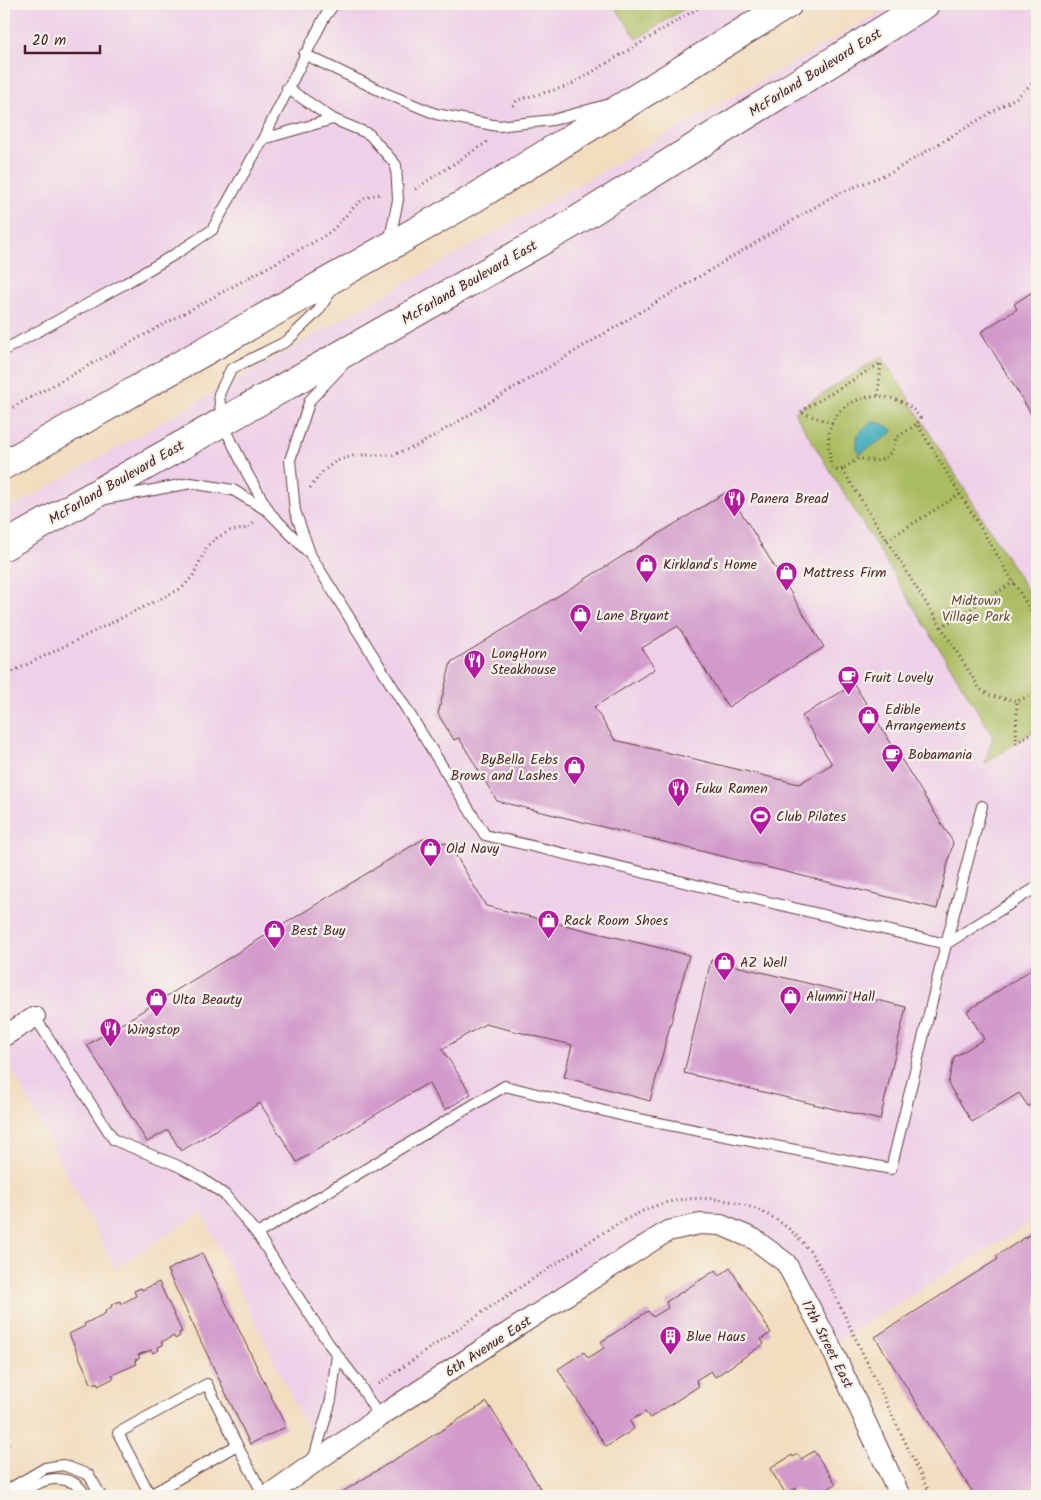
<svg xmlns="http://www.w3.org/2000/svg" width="1041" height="1500" font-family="Kalam,sans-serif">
<rect width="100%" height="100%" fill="#f7f3e8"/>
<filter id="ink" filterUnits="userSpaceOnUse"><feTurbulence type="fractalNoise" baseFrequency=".02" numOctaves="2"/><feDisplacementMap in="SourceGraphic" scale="10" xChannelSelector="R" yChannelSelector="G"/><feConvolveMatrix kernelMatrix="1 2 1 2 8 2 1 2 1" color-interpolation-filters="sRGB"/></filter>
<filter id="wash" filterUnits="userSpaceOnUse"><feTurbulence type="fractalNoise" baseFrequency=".0096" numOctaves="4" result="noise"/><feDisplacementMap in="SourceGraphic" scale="20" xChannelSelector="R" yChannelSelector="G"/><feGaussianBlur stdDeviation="1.12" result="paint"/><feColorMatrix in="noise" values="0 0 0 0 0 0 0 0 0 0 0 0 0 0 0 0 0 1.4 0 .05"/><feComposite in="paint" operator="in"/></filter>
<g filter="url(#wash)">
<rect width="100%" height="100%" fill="#f2ddbf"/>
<path fill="#eed0e8" d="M4 4H788L4 465Z
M895 4H1037V1219L830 1345 786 1263 754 1239 687 1227 321 1458 202 1213 115 1268 4 1053V512Z"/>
<path fill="#aabc60" stroke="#7a6e46" d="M615 4H692L637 39 617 10Z
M882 356 1037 606V729L985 764 993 736 794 412Z"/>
<path fill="#3fadbd" stroke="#446674" d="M874 422 883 424 893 430 891 434 859 454C853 437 859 429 874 422Z"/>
<g id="blocks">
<path fill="#d19acb" d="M1037 289V423L981 332 1017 309 1014 304Z
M728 491 824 647 728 707 678 626 642 648 655 669 594 707 615 740 799 784 832 764 802 716 854 684 953 842 937 909 497 801 459 738 454 740 438 714 451 662Z
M423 839 449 844 486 906 689 955 650 1101 564 1077 572 1045 485 1024 442 1049 471 1094 445 1110 428 1083 297 1162 260 1103 181 1151 168 1130 147 1142 87 1045Z
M711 960 906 1007 880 1120 684 1073Z
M1037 966V1101L1028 1106 1019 1093 972 1122 948 1084 954 1057 984 1039 967 1011Z
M1037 1230V1496H975L875 1337 998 1259 996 1256Z
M202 1253 286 1427 250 1444 167 1270Z
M730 1268 771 1333 761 1339 764 1344 715 1377 711 1371 696 1380 699 1386 650 1418 645 1412 630 1421 634 1429 606 1447 558 1369 584 1352 588 1358 604 1348 601 1342 648 1311 653 1317 668 1308 666 1302 716 1270 719 1276Z
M159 1282 182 1332 179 1333 180 1336 175 1339 174 1336 161 1342 163 1345 158 1347 159 1350 153 1353 151 1350 138 1355 140 1358 135 1360 137 1364 112 1375 114 1378 98 1386 97 1382 92 1385 69 1334 85 1326 84 1324 106 1313 105 1311 112 1307 111 1305 120 1301 121 1304 136 1296 134 1291 141 1288 142 1290Z
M487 1402 545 1496H336Z
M4 1437 9 1445 4 1449Z
M814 1451 836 1484 817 1496H805L801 1490 798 1492 796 1488 786 1494 770 1469 792 1455 793 1457 798 1454 801 1459Z"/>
</g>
</g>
<g filter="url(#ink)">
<use href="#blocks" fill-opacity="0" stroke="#633c41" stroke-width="1"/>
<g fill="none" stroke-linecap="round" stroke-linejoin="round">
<defs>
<path id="lane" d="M304 54 385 93 436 114 498 126 553 120 606 105
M287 88 333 119 369 134 396 165 398 200 389 243
M263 139 333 119
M4 350 126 283 177 253 212 230 263 139 324 18 334 4
M343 365 310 400 290 460 295 511 311 556 485 835 946 944 1037 887
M105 499 191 483 233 490 268 511
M307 551 270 513 248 475 222 422 219 394 231 369 287 341 318 311 333 288
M35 1017 114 1140 176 1165 201 1178 225 1195 257 1234 329 1344 358 1382 379 1417
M257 1234 505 1086 624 1116 891 1169 946 944 982 806
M237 1445 207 1384 118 1433 150 1495 237 1445 264 1496
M313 1461 331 1400 337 1355
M4 1492 45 1468 63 1465 89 1475 101 1496
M17 1496C24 1492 30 1487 37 1484 54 1475 78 1478 85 1496"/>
<path id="street" d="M4 1036 35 1017
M267 1496 379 1417 504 1335 641 1248 668 1231 700 1224 721 1225 754 1239 786 1263 830 1345 900 1496"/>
<path id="highway" d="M4 465 473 199 788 4
M4 546 568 226 925 4"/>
</defs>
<use href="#lane" stroke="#633c41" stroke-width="12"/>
<use href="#street" stroke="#633c41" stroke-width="22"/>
<use href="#highway" stroke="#633c41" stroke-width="30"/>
<path stroke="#633c41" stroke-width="3" stroke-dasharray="1 4" stroke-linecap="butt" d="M513 106 517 100 569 86 705 4
M415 189 487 142
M4 412 321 238C327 234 333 230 337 225 353 210 358 196 382 194
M832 423 800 412 881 363 878 396
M842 469 837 470 831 465C829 451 826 436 832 423 848 389 901 388 920 418L917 424
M310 488 323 471 336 461 356 455H393L419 445 835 195 892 172 1017 97 1035 81 1037 76
M960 494 1037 621
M887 540 960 494 917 424 896 438C892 459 879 465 859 458L842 469 980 689 989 695 1017 701 1034 694
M941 627 1014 582
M4 676 182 588 193 576 207 546 218 537 230 531 244 529 254 523
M1037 690 1034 694 1037 700
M1016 743 1037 729
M1016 744 1017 701
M379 1384C432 1346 485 1310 539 1275 573 1253 608 1227 645 1210 689 1190 747 1196 785 1226 804 1240 816 1259 827 1279L931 1496"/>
<use href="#lane" stroke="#fff" stroke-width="10"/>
<use href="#street" stroke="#fff" stroke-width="20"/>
<use href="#highway" stroke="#fff" stroke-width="28"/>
</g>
</g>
<defs>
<symbol id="restaurant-pin" viewBox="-11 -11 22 30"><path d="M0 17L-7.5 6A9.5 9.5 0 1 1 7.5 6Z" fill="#b5179e" stroke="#f7f3e8"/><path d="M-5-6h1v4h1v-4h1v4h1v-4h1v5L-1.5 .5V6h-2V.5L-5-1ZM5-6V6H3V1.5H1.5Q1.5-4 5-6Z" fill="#fff"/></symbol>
<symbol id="shop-pin" viewBox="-11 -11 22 30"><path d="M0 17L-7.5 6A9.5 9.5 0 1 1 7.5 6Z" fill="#b5179e" stroke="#f7f3e8"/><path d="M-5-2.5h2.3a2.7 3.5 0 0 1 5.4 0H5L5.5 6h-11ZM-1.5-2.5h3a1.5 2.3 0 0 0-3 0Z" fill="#fff"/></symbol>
<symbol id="cafe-pin" viewBox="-11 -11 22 30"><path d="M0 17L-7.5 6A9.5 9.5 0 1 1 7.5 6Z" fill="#b5179e" stroke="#f7f3e8"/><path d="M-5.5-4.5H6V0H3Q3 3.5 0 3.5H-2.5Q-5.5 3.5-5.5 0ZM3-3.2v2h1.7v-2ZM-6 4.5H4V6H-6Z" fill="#fff"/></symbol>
<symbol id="stadium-pin" viewBox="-11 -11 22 30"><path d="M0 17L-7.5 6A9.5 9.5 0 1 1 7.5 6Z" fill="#b5179e" stroke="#f7f3e8"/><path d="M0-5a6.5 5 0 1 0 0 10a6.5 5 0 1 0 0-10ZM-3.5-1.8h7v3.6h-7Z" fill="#fff"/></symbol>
<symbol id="building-pin" viewBox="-11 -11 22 30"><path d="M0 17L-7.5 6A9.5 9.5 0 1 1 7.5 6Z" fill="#b5179e" stroke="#f7f3e8"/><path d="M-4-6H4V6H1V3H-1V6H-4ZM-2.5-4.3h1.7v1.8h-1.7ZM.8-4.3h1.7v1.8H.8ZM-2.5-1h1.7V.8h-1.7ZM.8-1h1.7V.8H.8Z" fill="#fff"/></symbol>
</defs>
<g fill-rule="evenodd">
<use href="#restaurant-pin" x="722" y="486" width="25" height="34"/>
<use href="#shop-pin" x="634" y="552" width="25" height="34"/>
<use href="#shop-pin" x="774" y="560" width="25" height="34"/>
<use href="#shop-pin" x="568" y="602" width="25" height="34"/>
<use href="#restaurant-pin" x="462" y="648" width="25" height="34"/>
<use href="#cafe-pin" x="836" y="664" width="25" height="34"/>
<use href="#shop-pin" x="856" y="704" width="25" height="34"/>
<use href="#cafe-pin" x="880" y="742" width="25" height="34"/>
<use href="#shop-pin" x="562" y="754" width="25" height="34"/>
<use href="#restaurant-pin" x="666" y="776" width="25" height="34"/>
<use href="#stadium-pin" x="748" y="804" width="25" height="34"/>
<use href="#shop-pin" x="418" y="836" width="25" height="34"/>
<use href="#shop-pin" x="536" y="908" width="25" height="34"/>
<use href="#shop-pin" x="262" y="918" width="25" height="34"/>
<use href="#shop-pin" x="712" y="950" width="25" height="34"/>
<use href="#shop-pin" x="778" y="984" width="25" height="34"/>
<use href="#shop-pin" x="144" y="986" width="25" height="34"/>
<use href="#restaurant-pin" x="98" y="1016" width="25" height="34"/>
<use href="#building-pin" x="658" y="1324" width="25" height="34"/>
</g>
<g text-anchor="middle" stroke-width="4.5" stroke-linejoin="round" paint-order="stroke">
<g font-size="14" fill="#4a1f2b" stroke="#f7f3e8">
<text transform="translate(815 72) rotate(-32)" y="5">McFarland Boulevard East</text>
<text transform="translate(469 282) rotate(-30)" y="5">McFarland Boulevard East</text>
<text transform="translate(116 482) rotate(-30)" y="5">McFarland Boulevard East</text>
<text transform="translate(828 1344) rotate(63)" y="5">17th Street East</text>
<text transform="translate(488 1346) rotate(-33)" y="5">6th Avenue East</text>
</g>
<g font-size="14" fill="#4a1f2b" stroke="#f7f3e8" text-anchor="start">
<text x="750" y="503">Panera Bread</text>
<text x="663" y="569">Kirkland's Home</text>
<text x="803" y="577">Mattress Firm</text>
<text x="596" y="620">Lane Bryant</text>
<text x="491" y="658">LongHorn<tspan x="491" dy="16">Steakhouse</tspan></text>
<text x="864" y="682">Fruit Lovely</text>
<text x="885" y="714">Edible<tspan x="885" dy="16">Arrangements</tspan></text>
<text x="908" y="759">Bobamania</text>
<text x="558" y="764" text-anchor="end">ByBella Eebs<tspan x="558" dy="16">Brows and Lashes</tspan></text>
<text x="695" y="793">Fuku Ramen</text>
<text x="776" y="821">Club Pilates</text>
<text x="446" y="853">Old Navy</text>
<text x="564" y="925">Rack Room Shoes</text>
<text x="291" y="935">Best Buy</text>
<text x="740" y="967">AZ Well</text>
<text x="806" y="1001">Alumni Hall</text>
<text x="172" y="1004">Ulta Beauty</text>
<text x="127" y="1034">Wingstop</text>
<text x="686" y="1341">Blue Haus</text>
</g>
<g font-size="14" fill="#674e3b" stroke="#f7f3e8">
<text x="976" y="605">Midtown<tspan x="976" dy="16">Village Park</tspan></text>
</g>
</g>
<rect width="1041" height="1500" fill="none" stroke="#f7f3e8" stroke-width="20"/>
<path d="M25 45v8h75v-8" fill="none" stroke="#4a1f2b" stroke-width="2.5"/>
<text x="32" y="45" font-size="15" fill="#4a1f2b" stroke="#f7f3e8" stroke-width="4" paint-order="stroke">20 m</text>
</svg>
